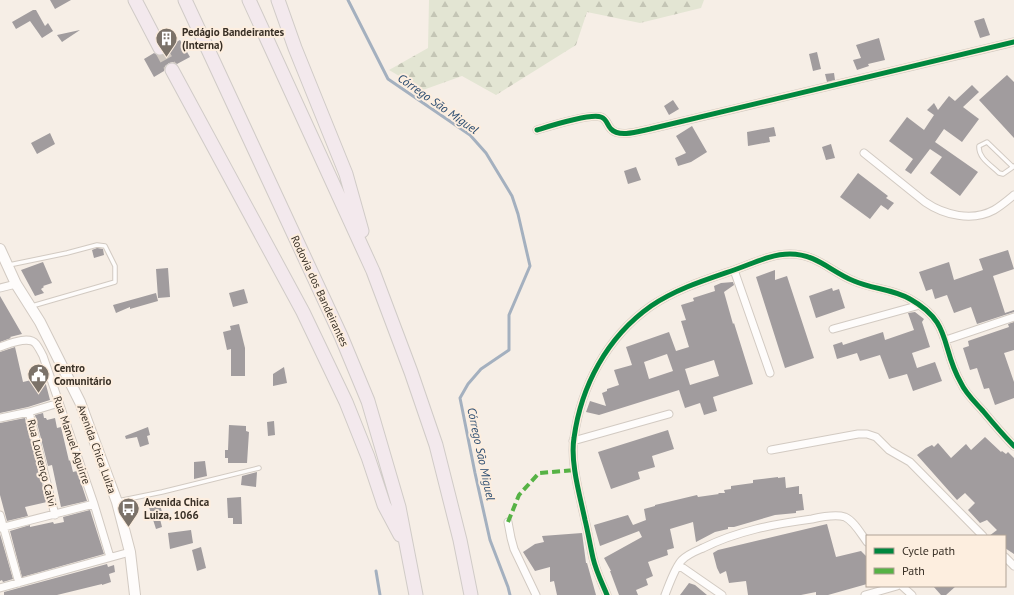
<svg xmlns="http://www.w3.org/2000/svg" width="1014" height="595" font-family="'PT Sans',sans-serif">
<defs>
<pattern id="forest-firs" width="22" height="20" patternUnits="userSpaceOnUse"><rect width="22" height="20" fill="#e3e5d3"/><path d="M5 1l3.5 6h-7zM16 11l3.5 6h-7z" fill="#c4c5b5"/></pattern>
</defs>
<rect width="100%" height="100%" fill="#f6eee6"/>
<path fill="url(#forest-firs)" d="M429 0H704L701 8 640 23 587 12 576 45 496 95 462 76 423 90 389 70 428 48Z"/>
<g fill="none" stroke-linecap="round" stroke-linejoin="round">
<path stroke="#a4b0bf" stroke-width="3" d="M348 0 388 79 470 135 486 153 512 196 518 214 530 266 509 315V350L481 369 468 384 460 398 475 473 490 540 508 587 510 595
M376 571 380 595"/>
</g>
<path fill="#a19c9e" fill-rule="evenodd" d="M50 0H71L55 9Z
M33 10H36L45 26 48 23 53 31 42 38 30 21 16 29 12 22Z
M984 18 990 35 980 38 974 21Z
M80 30 62 42 57 35Z
M879 38 885 60 868 64 869 66 857 70 853 60 861 58 856 45Z
M180 40 190 57 177 64 173 62 169 63 165 66 164 71 154 77 144 59 154 53 159 56 164 55 167 52 168 46Z
M817 52 821 69 813 71 809 54Z
M834 73 835 80 827 82 825 74Z
M1007 75 1014 82V138L979 100Z
M972 85 979 92 963 107 979 119 962 142 944 129 935 142 978 172 960 196 930 173 942 157 930 149 911 174 905 170 913 159 889 141 907 117 924 130 934 115 927 110 934 103 938 110 949 96 955 101Z
M673 100 679 109 669 115 664 106Z
M692 126 707 152 691 162 678 166 675 158 686 153 676 136Z
M774 127 776 136 769 137 770 142 748 146 747 132Z
M50 133 55 144 37 154 31 143Z
M831 144 835 158 826 160 822 147Z
M636 167 641 180 628 184 624 171Z
M858 173 888 196 886 198 894 203 888 210 881 205 870 219 840 197Z
M97 248 103 249 104 255 94 258 92 250Z
M1008 250 1014 269 993 276 1005 313 1014 310V312L977 324 971 307 954 313 947 295 935 299 932 289 926 291 919 272 949 262 954 280 983 270 979 259Z
M43 262 52 283 43 286 44 287 41 289 44 293 35 296 21 270Z
M168 268 170 297 158 298 156 269Z
M775 270V280L787 276 814 358 785 368 756 277Z
M733 282 734 285 724 292 733 324 734 323 753 384 713 397 717 411 704 415 700 403 685 408 679 390 599 415 586 412 590 401 606 406 602 393 607 391V389L619 385 614 370 632 365 626 347 669 332 676 351 689 347 681 321 686 320 681 305 694 301 693 298 715 291 714 286 721 283ZM667 354 673 371 649 379 644 362ZM714 360 719 376 690 385 685 369Z
M832 288 833 291 839 289 845 308 816 318 809 296Z
M244 289 248 303 233 307 229 293Z
M156 293 158 301 130 309V307L116 313 113 305Z
M0 296 22 334 10 337 11 338 0 342Z
M915 312 924 319 922 322 930 347 912 353 917 368 935 362 942 381 913 391 907 374 889 379 880 355 860 361 857 353 837 359 833 345 842 342 843 345 883 332 885 340 914 330 908 313Z
M1014 322V350L1004 353 1014 382V398L995 405 989 388 984 389 977 368 970 370 963 348 969 346 968 341 1009 327 1008 324Z
M239 324 245 348V376H231V349L227 350 223 332 231 330 230 326Z
M15 347 23 382 44 377 50 400 28 407 0 413V352Z
M284 367 287 383 273 386V374Z
M43 413 44 418H46L47 420 55 418 57 428 61 427 69 461 70 460 73 472 77 471 87 501 61 507 52 465 48 466 35 415Z
M25 418 47 502 25 507 28 516 7 521 0 495V423Z
M274 421 275 435 268 436 267 422Z
M229 425 246 426V431L249 432 247 463H228V458H225V450H228Z
M148 427 150 435 147 436 149 444 140 447 137 437 126 439 125 436Z
M668 430 674 449 652 456 655 467 638 472 640 479 611 489 598 452Z
M985 437 1001 452 1002 451 1006 454 1008 452 1014 458V554L1005 548V536H989L997 530 987 520 980 523 968 510 975 503 965 493 957 500 917 455 926 448 932 445 934 447 938 443 951 458 966 444 971 450Z
M205 461 207 476 194 479V462Z
M257 472 256 487 241 485 242 476Z
M778 477V478L785 477 786 488 799 486V494H802L804 510 796 511V513L775 515 734 527H728V529L715 532 696 542 693 522 670 529 674 548 667 550 668 555 648 562 653 576 646 579 648 585 636 590 638 595H619L610 571H611L604 558 642 537 639 531 600 546 594 525 628 515 633 525 646 520 644 509 655 506V505L697 495 698 497 719 494 718 493H725L724 490 731 489V486L753 483V480Z
M241 497 242 524H233V518H228L227 498Z
M159 502 164 518 160 519 162 527 156 529 148 504Z
M90 510 104 554 22 577 10 531 30 525V527L53 522 54 524 64 522 63 517Z
M827 524 836 557 861 551 867 557V584L828 595H816V592L801 595H748L746 581 729 583 726 571 720 574 717 568 713 553 718 550Z
M191 530 193 543 170 549 168 533Z
M582 533 586 563H587L596 595H557L554 581 550 582V567L535 571 523 552 535 544 544 542 542 536Z
M0 534 13 579 3 582 2 580 0 581Z
M201 547 206 568 197 571 192 550Z
M107 564 108 567 114 565 115 572 109 574 111 582 102 585V584L57 595H4V592Z
M689 583 695 585 707 595H680Z
M933 586H956L946 595H941Z"/>
<g fill="none" stroke-linecap="round" stroke-linejoin="round">
<path stroke="#d0c8c0" stroke-width="13" stroke-dasharray="13 6" stroke-linecap="butt" d="M160 48 172 70"/>
<defs>
<path id="lane" d="M1013 167 1003 174 999 173C991 165 978 158 979 146L987 142 1013 167 1014 166
M9 265 67 253 97 245 105 246 115 266V282L32 306
M118 501 162 492 259 468"/>
<path id="street" d="M537 130C550 126 590 113 601 117 607 119 607 125 611 129 619 138 640 131 650 129L1014 42
M864 153 925 202C944 215 972 222 994 210 1001 206 1008 200 1014 195
M734 270 770 373
M0 288 16 284
M833 329 920 305
M946 340 1014 317
M0 347C9 344 29 335 36 344 39 348 41 352 43 356L94 504 110 557
M29 412 55 515
M0 418 29 412 59 403
M573 441 669 414
M771 450 858 434H867L876 437 889 450 910 462 983 536
M0 515 19 583
M508 522 511 538 514 549 536 595
M0 528 94 504
M1005 557 1014 566
M678 566 683 568 722 595
M902 586 912 595
M0 588 130 552
M607 595C602 583 596 571 593 558 590 545 588 532 585 520 580 496 570 462 574 438 581 386 607 337 651 306 676 289 705 280 734 270 752 264 770 254 790 254 817 254 831 272 854 281 872 289 893 289 910 299 953 323 940 347 961 383 966 394 975 402 983 411 993 423 1003 435 1014 446
M665 595C669 585 675 567 682 560 688 554 696 551 703 548 737 531 774 524 812 519 821 517 835 514 845 517 854 521 861 534 867 542
M865 595 897 586"/>
<path id="secondary" d="M0 249 16 284 40 322 80 402 117 502 130 552 135 595"/>
<path id="highway" d="M135 0 160 48
M185 0 341 336 368 401 399 507 416 595
M249 0 373 271 411 372 436 445 460 540 471 595
M278 0 295 48 346 174 362 231
M172 70 303 312 346 402 368 457 384 505 400 535"/>
</defs>
<use href="#lane" stroke="#d2cac2" stroke-width="5.5"/>
<use href="#street" stroke="#d2cac2" stroke-width="9"/>
<use href="#secondary" stroke="#d2cac2" stroke-width="12"/>
<use href="#highway" stroke="#d0cbc7" stroke-width="15"/>
<use href="#lane" stroke="#fefcfb" stroke-width="3.5"/>
<use href="#street" stroke="#fefcfb" stroke-width="7"/>
<use href="#secondary" stroke="#fefcfb" stroke-width="10"/>
<use href="#highway" stroke="#f3e9ed" stroke-width="13"/>
<path stroke="#56b245" stroke-width="4" stroke-dasharray="8 4" stroke-linecap="butt" d="M508 522 519 495 539 473 575 470"/>
<defs>
<path id="cycleway" d="M537 130C550 126 590 113 601 117 607 119 607 125 611 129 619 138 640 131 650 129L1014 42
M607 595C602 583 596 571 593 558 590 545 588 532 585 520 580 496 570 462 574 438 581 386 607 337 651 306 676 289 705 280 734 270 752 264 770 254 790 254 817 254 831 272 854 281 872 289 893 289 910 299 953 323 940 347 961 383 966 394 975 402 983 411 993 423 1003 435 1014 446"/>
</defs>
<use href="#cycleway" stroke="#fdeedf" stroke-width="8"/>
<use href="#cycleway" stroke="#00873e" stroke-width="5"/>
</g>
<defs>
<symbol id="building-pin" viewBox="-11 -11 22 30"><path d="M0 17L-7.5 6A9.5 9.5 0 1 1 7.5 6Z" fill="#7b7269" stroke="#fdeedf"/><path d="M-4-6H4V6H1V3H-1V6H-4ZM-2.5-4.3h1.7v1.8h-1.7ZM.8-4.3h1.7v1.8H.8ZM-2.5-1h1.7V.8h-1.7ZM.8-1h1.7V.8H.8Z" fill="#fff"/></symbol>
<symbol id="civic-pin" viewBox="-11 -11 22 30"><path d="M0 17L-7.5 6A9.5 9.5 0 1 1 7.5 6Z" fill="#7b7269" stroke="#fdeedf"/><path d="M-.6-6.5H3V-4.5H.6V-3L4-1V1h2V6H-6V1h2V-1L-.6-3ZM-1.2 2.5V6h2.4V2.5Z" fill="#fff"/></symbol>
<symbol id="bus-pin" viewBox="-11 -11 22 30"><path d="M0 17L-7.5 6A9.5 9.5 0 1 1 7.5 6Z" fill="#7b7269" stroke="#fdeedf"/><path d="M-5-6H5V4H4V6H2V4H-2V6H-4V4H-5ZM-3.5-4V0h7V-4ZM-3.5 1.2v1.5H-2V1.2ZM2 1.2v1.5H3.5V1.2Z" fill="#fff"/></symbol>
</defs>
<g fill-rule="evenodd">
<use href="#building-pin" x="154" y="26" width="25" height="34"/>
<use href="#civic-pin" x="26" y="362" width="25" height="34"/>
<use href="#bus-pin" x="116" y="496" width="25" height="34"/>
</g>
<g text-anchor="middle" stroke-width="4" stroke-linejoin="round" paint-order="stroke">
<g font-size="11" font-weight="bold" fill="#393026" stroke="#fdeedf" text-anchor="start">
<text x="182" y="36">Pedágio Bandeirantes<tspan x="182" dy="13">(Interna)</tspan></text>
<text x="54" y="372">Centro<tspan x="54" dy="13">Comunitário</tspan></text>
<text x="144" y="506">Avenida Chica<tspan x="144" dy="13">Luiza, 1066</tspan></text>
</g>
<g font-size="11" fill="#393026" stroke="#fdeedf">
<text transform="translate(320 291) rotate(65)" y="4">Rodovia dos Bandeirantes</text>
<text transform="translate(72 440) rotate(71)" y="4">Rua Manuel Aguirre</text>
<text transform="translate(97 449) rotate(70)" y="4">Avenida Chica Luiza</text>
<text transform="translate(42 463) rotate(76)" y="4">Rua Lourenço Calvi</text>
</g>
<g font-size="12" font-style="italic" fill="#2b4c70" stroke="#fdeedf">
<text transform="translate(438 104) rotate(35)" y="4">Córrego São Miguel</text>
<text transform="translate(481 454) rotate(78)" y="4">Córrego São Miguel</text>
</g>
</g>
<rect x="866" y="535" width="140" height="52" fill="#fdeedf" stroke="#afa295"/>
<rect x="874" y="548" width="20" height="6" fill="#00873e" stroke="#afa295"/>
<text x="902" y="555" font-size="12" fill="#393026">Cycle path</text>
<rect x="874" y="568" width="20" height="6" fill="#56b245" stroke="#afa295"/>
<text x="902" y="575" font-size="12" fill="#393026">Path</text>
</svg>
